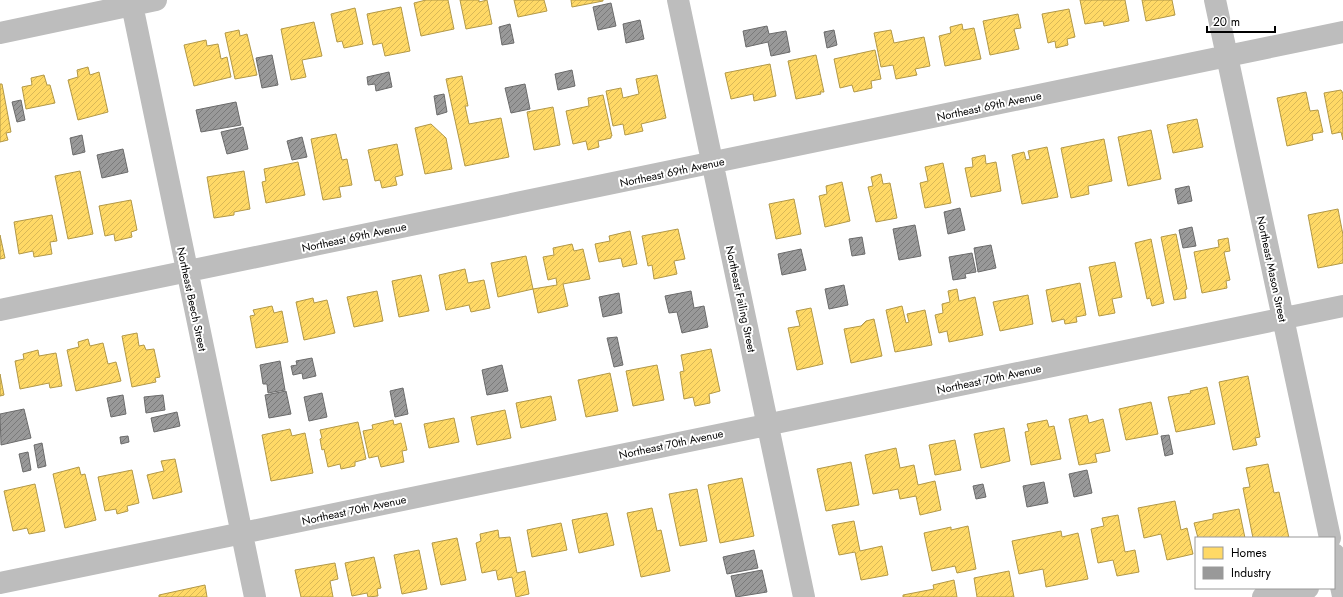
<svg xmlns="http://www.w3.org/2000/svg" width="1343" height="597" font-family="Jost,sans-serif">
<defs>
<pattern id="homes-hatch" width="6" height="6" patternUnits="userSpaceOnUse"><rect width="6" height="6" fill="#ffd966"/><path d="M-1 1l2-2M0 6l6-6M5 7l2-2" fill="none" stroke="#d9b857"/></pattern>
<pattern id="industry-hatch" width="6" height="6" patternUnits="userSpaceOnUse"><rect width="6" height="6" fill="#999"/><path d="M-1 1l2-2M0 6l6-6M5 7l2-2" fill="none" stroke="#7a7a7a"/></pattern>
</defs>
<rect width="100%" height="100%" fill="#fff"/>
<path fill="url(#homes-hatch)" stroke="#b29847" d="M426 0H448L454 29 421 36 414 3Z
M460 0H479V2L487 0 492 24 466 29Z
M514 0H544L547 11 518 17Z
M571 0H603V1L572 7Z
M1080 0H1125L1129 21 1104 26 1103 21 1085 24Z
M1142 0H1172L1175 15 1146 21Z
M401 7 410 51 385 56 382 43 373 45 367 14Z
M355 8 363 44 344 48 342 41 337 42 331 14Z
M1069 9 1075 37 1067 39 1068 45 1056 48 1055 41 1048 43 1042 14Z
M1018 14 1021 28 1014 29 1019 49 990 55 983 21Z
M314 22 322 56 302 60 306 77 291 80 281 29Z
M962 24 963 30 974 28 981 59 945 66 939 36 951 33 950 27Z
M239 30 240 36 247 34 257 75 235 79 225 33Z
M891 30 894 43 924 37 930 66 915 69 917 75 896 79 893 65 881 67 874 33Z
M206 40 207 46 218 44 221 59 227 57 231 77 194 86 184 45Z
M875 50 881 79 871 81 872 88 854 92 852 85 840 88 834 59Z
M816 55 824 92H820L821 94 796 99 788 61Z
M770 64 776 96 754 101 753 94 731 99 725 73Z
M88 67 90 75 99 72 108 112 78 120 68 80 78 77 77 70Z
M44 75 47 85H50L55 103 26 109 22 87 32 85 31 78Z
M657 75 666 118 641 124 643 131 625 135 623 124 613 126 606 91 621 88 623 98 639 94 636 79Z
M462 76 468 106H465L469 124 501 118 509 157 465 166 446 79Z
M0 84H2L11 132 6 133 8 140 0 142Z
M1341 90 1343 93V140L1341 132 1332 134 1324 93Z
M1306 92 1310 111 1318 110 1323 132 1312 134 1313 140 1287 146 1277 98Z
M603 95 612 136H611V138L598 141 599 147 588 150 586 141 573 144 566 111 589 106 588 98Z
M553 107 560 145 534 150 527 112Z
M1197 119 1203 147 1173 153 1167 125Z
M431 124 446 138 452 169 425 174 415 128Z
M1151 130 1161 179 1128 186 1118 137Z
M336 134 342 160 347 159 352 185 339 187 341 197 323 200 311 139Z
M1104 139 1112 181 1088 186 1089 194 1071 198 1061 148Z
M397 144 403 175 395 177 397 185 382 188 380 180 375 181 368 150Z
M1047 147 1058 197 1022 204 1012 155 1024 152 1026 160 1030 159 1028 151Z
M985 155 986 164 996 162 1001 191 971 197 965 168 973 167 972 158Z
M298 162 305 195 266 203 262 182 266 181 264 169Z
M943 163 951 203 925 208 920 183 928 181 925 167Z
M80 171 93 234 68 239 55 176Z
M244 171 250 209 234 212V215L214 218 207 177Z
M881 174 883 184 890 183 897 218 876 222 868 187 873 186 871 177Z
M842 182 850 221 825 227 819 196 827 194 826 186Z
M794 199 801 234 776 239 769 204Z
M131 200 137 230 131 232 132 237 115 241 114 234 105 236 99 206Z
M1338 209 1343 235V263L1318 268 1308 215Z
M52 215 57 241 50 242 52 254 34 257 33 251 19 254 14 222Z
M678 229 685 259 674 261 677 274 654 279 652 265 648 266 642 236Z
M630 231 637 264 623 267 621 258 599 262 595 244 610 241 609 236Z
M1176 234 1187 289 1185 290 1186 298 1174 300 1161 237Z
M0 235 5 258 0 259Z
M1228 238 1230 251 1224 252 1230 280 1226 281 1227 288 1202 293 1194 252 1219 247 1218 240Z
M1151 239 1164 303 1152 306 1150 298 1147 299 1135 243Z
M572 244 574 251 583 249 590 279 563 284 568 306 538 313 533 289 557 285 556 278 548 280 543 257 554 255 553 248Z
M526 256 533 289 498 297 491 263Z
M1115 262 1122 297 1112 299 1115 313 1099 316 1089 267Z
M465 269 468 283 484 280 490 308 471 312 469 305 446 310 439 275Z
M421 275 429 311 399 317 392 281Z
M1080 283 1086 315 1076 317 1077 322 1065 324 1064 319 1052 322 1046 290Z
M957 289 959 301 975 297 983 335 949 342 947 331 939 333 935 315 943 313 942 304 950 302 948 291Z
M377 291 383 321 354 327 347 297Z
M1028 295 1033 324 1000 331 993 302Z
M313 298 314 303 327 300 335 333 304 340 296 302Z
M272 306 274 313 282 311 288 342 256 348 250 316 255 315 253 310Z
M902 306 906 323 909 322 907 314 925 310 932 345 895 352 886 310Z
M811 308 823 364 797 370 788 328 800 326 796 311Z
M874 319 882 356 851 363 844 329 861 326 866 321Z
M137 333 139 346 144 345 146 350 154 349 160 377 155 378 156 382 132 387 122 336Z
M88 339 90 346 103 343 108 364 116 362 121 381 76 391 67 350 79 347 78 342Z
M711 349 720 391 709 394 710 403 695 406 693 397 684 399 680 372 684 371 681 355Z
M38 350 39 356 56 353 62 386 50 388 49 383 20 389 15 361 24 359 23 354Z
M657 365 664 400 633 406 626 371Z
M610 373 618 411 586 417 578 380Z
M0 374 4 395 0 396Z
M1248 376 1260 437 1255 438 1257 445 1233 450 1219 382Z
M1207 387 1215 424 1176 432 1168 397 1191 393 1190 391Z
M551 396 556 420 521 428 516 403Z
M1151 402 1158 434 1126 440 1119 409Z
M505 410 511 438 477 445 471 417Z
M1087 415 1089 423 1103 419 1110 451 1095 454 1097 462 1079 465 1069 419Z
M454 418 459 442 429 448 424 424Z
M393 420 394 425 401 423 407 450 402 451 404 462 381 467 378 456 369 458 363 431 373 429 372 425Z
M1047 420 1049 427 1054 426 1061 459 1031 465 1025 432 1029 431 1027 424Z
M358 422 366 459 355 462V466L341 469 340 464 328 467 324 449 322 450 320 439 322 438 320 430Z
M1004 428 1010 461 981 468 974 434Z
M290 429 292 436 305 433 313 473 271 481 262 435Z
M955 440 961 470 935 475 929 445Z
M896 448 900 468 914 465 918 485 935 481 941 510 920 515 916 496 900 499 898 489 873 494 865 455Z
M175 459 182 492 153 499 147 475 164 471 161 461Z
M851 462 859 505 826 511 817 469Z
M1268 464 1274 493 1279 492 1289 538H1253L1243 488 1250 487 1246 468Z
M79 467 81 475 85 474 96 520 65 528 53 474Z
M132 470 139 503 127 506 128 511 117 514 116 509 105 511 98 477Z
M742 478 754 536 720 543 708 485Z
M35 484 45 531 29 534 27 528 13 531 4 491Z
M697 489 707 541 680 546 669 494Z
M1175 501 1181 530 1187 528 1193 554 1167 560 1161 534 1144 538 1138 508Z
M652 508 657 531 661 530 670 571 641 577 627 513Z
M1239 509 1245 538H1198L1194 523 1213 519V514Z
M607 513 614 545 579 553 572 520Z
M1118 515 1125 552 1135 550 1139 572 1117 576 1113 560 1098 563 1091 529 1104 526 1102 518Z
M854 521 860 551 882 546 888 575 861 580 855 552 839 555 832 525Z
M561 523 567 550 532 557 527 530Z
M968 526 976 569 957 573 955 566 932 571 924 533 951 527V530Z
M498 530 499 538 510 537 517 573 525 571 529 594 516 597 512 577 498 580 496 570 482 573 476 543 481 541 480 534Z
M1061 531 1062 537 1078 533 1088 579 1046 587 1043 569 1019 574 1012 541Z
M457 538 466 580 441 585 432 543Z
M419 550 427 589 402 594 394 555Z
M374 557 381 588 377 589 378 596 368 597 367 593 352 596 345 563Z
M335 563 338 579 330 581 333 597H301L295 570Z
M1009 571 1014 597H977L974 578Z
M954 580 957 597H903V595L934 589 933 585Z
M205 585 207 597H159V595Z"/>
<path fill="url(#industry-hatch)" stroke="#6b6b6b" d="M611 3 616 26 598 30 593 7Z
M640 20 644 39 626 43 623 24Z
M510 24 514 43 502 45 499 27Z
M767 26 769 34 786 31 790 52 771 56 768 42 746 47 743 31Z
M834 30 837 45 827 48 824 32Z
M272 55 278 85 262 88 256 58Z
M572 70 575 86 558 90 555 74Z
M389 72 392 87 376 91 375 84 368 85 367 77Z
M525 84 530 109 511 113 505 88Z
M444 94 447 112 437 115 434 96Z
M21 100 25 120 17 122 12 102Z
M236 102 241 125 201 132 196 110Z
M243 127 248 149 227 154 221 132Z
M82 135 85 152 73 155 70 138Z
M302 137 307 157 292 160 287 141Z
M123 149 128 172 102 178 97 155Z
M1189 186 1192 201 1178 204 1175 189Z
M960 208 965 230 948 234 944 212Z
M915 225 921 256 899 260 893 229Z
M1192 227 1196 246 1183 248 1179 230Z
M862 237 865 254 852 256 849 239Z
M991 245 996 268 978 272 974 248Z
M801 249 806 270 782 275 778 254Z
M972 253 976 272 965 274 966 278 953 280 949 257Z
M844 285 848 305 829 309 825 289Z
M691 291 694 308 704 306 708 327 682 333 677 312 669 313 665 296Z
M619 293 622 313 603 317 599 297Z
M617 337 623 365 614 367 607 338Z
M312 358 316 376 303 379 302 373 293 375 291 366 297 365 296 361Z
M280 361 285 390 268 393 267 384H263L260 365Z
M502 365 508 391 487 395 482 370Z
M403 388 408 414 395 417 390 391Z
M286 391 291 414 269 418 265 395Z
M322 393 327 417 309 421 304 397Z
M123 395 126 414 111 417 107 398Z
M163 395 165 410 146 413 144 397Z
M24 409 31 438 1 445 0 414Z
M177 412 180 426 154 432 151 418Z
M1169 435 1173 454 1165 456 1161 436Z
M128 436 129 442 121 444 120 437Z
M42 443 46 466 38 468 34 445Z
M28 452 31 470 23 472 19 454Z
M1087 470 1092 493 1074 497 1069 474Z
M1044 482 1048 503 1027 507 1023 486Z
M983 484 986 497 976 499 973 486Z
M754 550 758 568 727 574 723 557Z
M762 570 767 592 736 597 731 576Z"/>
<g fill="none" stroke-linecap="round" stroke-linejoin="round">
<path stroke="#bdbdbd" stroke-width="22" d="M131 0 255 597
M678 0 804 597
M1215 0 1330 538
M0 33 156 0
M0 310 1343 32
M1334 554 1343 596
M0 583 1343 306
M1263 597 1308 588"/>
</g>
<g text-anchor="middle" stroke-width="4" stroke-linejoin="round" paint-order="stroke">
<g font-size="11" fill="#000" stroke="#fff">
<text transform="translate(989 106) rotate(-12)" y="4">Northeast 69th Avenue</text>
<text transform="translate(672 172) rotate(-12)" y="4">Northeast 69th Avenue</text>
<text transform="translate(354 237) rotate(-12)" y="4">Northeast 69th Avenue</text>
<text transform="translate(1272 269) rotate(78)" y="4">Northeast Mason Street</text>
<text transform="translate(192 299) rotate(78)" y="4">Northeast Beech Street</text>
<text transform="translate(741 299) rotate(78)" y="4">Northeast Failing Street</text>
<text transform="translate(989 379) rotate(-12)" y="4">Northeast 70th Avenue</text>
<text transform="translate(671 444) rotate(-12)" y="4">Northeast 70th Avenue</text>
<text transform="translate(354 510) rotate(-12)" y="4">Northeast 70th Avenue</text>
</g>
</g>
<rect x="1195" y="537" width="140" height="52" fill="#ffffff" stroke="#999999"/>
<rect x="1203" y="547" width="20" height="12" fill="#ffd966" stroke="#999999"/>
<text x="1231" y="557" font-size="12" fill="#000000">Homes</text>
<rect x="1203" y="567" width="20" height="12" fill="#999999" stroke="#999999"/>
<text x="1231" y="577" font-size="12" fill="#000000">Industry</text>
<path d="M1207 26v6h68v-6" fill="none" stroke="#000000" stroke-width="2"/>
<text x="1213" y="26" font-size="12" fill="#000000" stroke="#ffffff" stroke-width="3" paint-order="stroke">20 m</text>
</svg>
